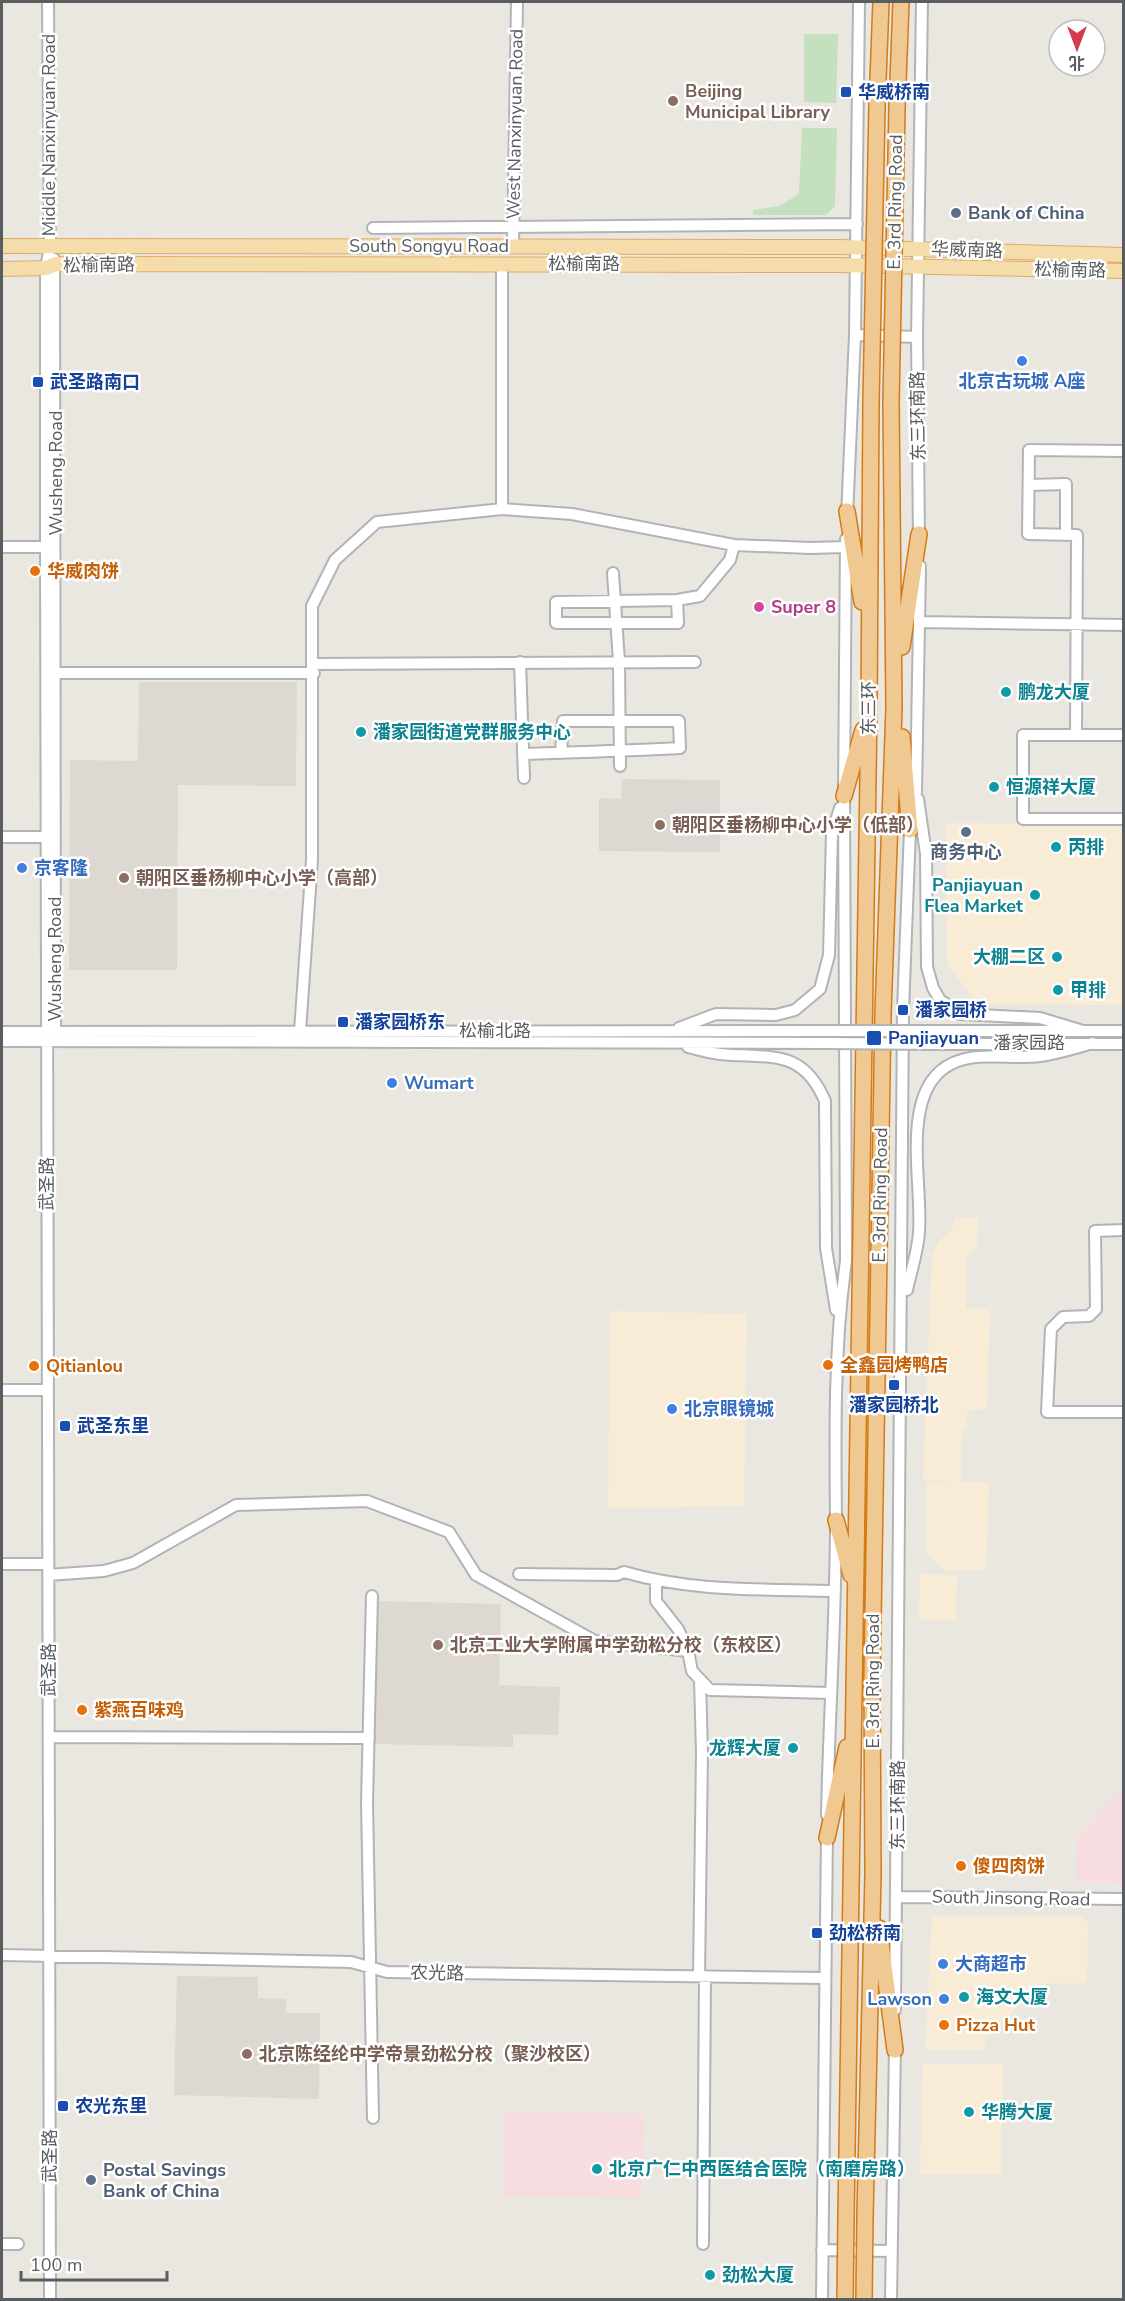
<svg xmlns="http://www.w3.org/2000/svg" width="1125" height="2301" font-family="'Nunito Sans','Noto Sans SC',sans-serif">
<rect width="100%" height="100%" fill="#eae7e1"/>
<path fill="#f9ecd7" d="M946 823 1123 824V1005L978 1004 947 964Z
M979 1218 977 1245 966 1260V1309H990L987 1409 967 1411 966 1430H962L961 1482 989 1483 986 1570 946 1571 926 1554V1482H957L923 1480 932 1255 939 1241 952 1230 954 1219Z
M610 1311 747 1314 744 1506 608 1508Z
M920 1574 957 1575 956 1621 919 1620Z
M932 1916 1081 1917 1088 1922 1087 1983 1039 1984 986 2039 985 2050H925Z
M923 2064H1003L1001 2174H920Z"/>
<path fill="#ddd8d2" d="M139 682H297L296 786 178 785 177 970H69L70 760 138 761Z
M622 779 720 780V852L599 851V798L621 799Z
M377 1601 501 1604 499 1685 560 1687 558 1735 513 1734V1747L374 1744Z
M177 1976 258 1977V1998L286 1999V2013H320L319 2099 174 2095Z"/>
<path fill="#f7dddf" d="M1123 1788V1883L1076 1882 1077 1837Z
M504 2111 644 2114 642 2198 503 2196Z"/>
<path fill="#c4e0bf" d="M804 34H838L836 103 804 102Z
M802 128H837L835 206 826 215H753V210L779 206 799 194Z"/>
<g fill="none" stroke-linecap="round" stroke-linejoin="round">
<defs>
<path id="minor" d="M48 2 50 246 46 268V547L50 2300
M373 228 857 224
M513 246 517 2
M502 264V509
M855 335 917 337
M1124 451 1029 450 1028 534 1077 535 1076 735H1124
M1029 485 1066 484V535
M847 517 855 335 859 2
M919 541 917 337 922 2
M2 547H46
M613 573 619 662 620 766
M677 600 678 623H556V602Z
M677 600 700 596 730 560 734 545
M920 622 1124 625
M520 662 524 778
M314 664 695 662
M55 673H314
M1076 735H1023V819H1124
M523 754C575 752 627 751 680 748L679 721H563L561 753
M918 799 926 854 927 967 933 988 940 1000 960 1014 1040 1018 1083 1031
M2 837H46
M679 1028 716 1014 776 1015 795 1010 820 989 829 955 832 833 840 808
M300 1031 312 860V606L335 560 377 522 502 509 572 514 734 545 810 548 846 547
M936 1031H1124
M2 1032 827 1031
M51 1037 55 1032 54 259
M2 1041 827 1043
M936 1044H1124
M688 1047C699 1050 710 1053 720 1054 769 1059 802 1047 825 1101L826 1248 836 1310
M1124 1230 1095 1231 1096 1309 1089 1316 1063 1317 1051 1329 1047 1412H1124
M907 1290C911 1271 918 1251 919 1232 923 1182 898 1088 953 1063 979 1051 1012 1060 1040 1056 1057 1054 1075 1048 1093 1043
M2 1390H48
M2 1564H48
M519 1574 617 1575 624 1572C692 1592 763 1589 833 1591
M48 1575 104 1571 133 1563 236 1505 367 1501 449 1532 476 1575 595 1641 688 1651 692 1671 710 1690 830 1693
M656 1581V1601L678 1629 688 1651
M372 1596 367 1802 373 2118
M49 1737 369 1738
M827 1815C829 1717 836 1618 836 1519 835 1433 834 1347 846 1261L844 796 846 539
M898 1897 1124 1899
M2 1955 351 1962 387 1972 825 1978
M699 1976 702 1752 700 1680
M895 2010 903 1010 910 830 916 792 920 566
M2 2244H18
M703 2244 705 1976
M822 2250 892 2251
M822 2300 827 1831
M891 2300 895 2044"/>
<path id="major" d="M2 246 839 247 1124 255
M2 269 46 268 56 264 839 265 1124 271"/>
<path id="highway" d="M877 106 881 2
M897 108 901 2
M847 511 862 602
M902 647 919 534
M902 737 910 830
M844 796 863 730
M836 1520 851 1575
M827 1838 847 1747
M879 1928 895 2050
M846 2216 869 710 871 402
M865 2216 873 1875 872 1680 883 1013 894 708 891 402"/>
</defs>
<use href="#minor" stroke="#b1b4b7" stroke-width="14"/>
<use href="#major" stroke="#e1aa64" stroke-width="16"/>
<use href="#highway" stroke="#d37b18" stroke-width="18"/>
<use href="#minor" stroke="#fff" stroke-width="10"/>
<use href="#major" stroke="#f5ddab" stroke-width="14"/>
<use href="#highway" stroke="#f0c992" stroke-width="15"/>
<defs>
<path id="minor-bridge" d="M827 1031H936
M827 1043 936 1044"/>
<path id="highway-bridge" d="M871 402 877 106
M891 402 897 108
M845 2300 846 2216
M864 2300 865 2216"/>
</defs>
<use href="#minor-bridge" stroke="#b1b4b7" stroke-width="14" stroke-linecap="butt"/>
<use href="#highway-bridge" stroke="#d37b18" stroke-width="18" stroke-linecap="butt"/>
<use href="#minor-bridge" stroke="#fff" stroke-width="10"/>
<use href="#highway-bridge" stroke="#f0c992" stroke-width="15"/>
</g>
<g fill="#1a4fb4" stroke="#fff" stroke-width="2">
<rect x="840" y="86" width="12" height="12" rx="3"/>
<rect x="32" y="376" width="12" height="12" rx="3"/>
<rect x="897" y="1004" width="12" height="12" rx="3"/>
<rect x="337" y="1016" width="12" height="12" rx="3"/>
<rect x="866" y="1030" width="16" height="16" rx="3"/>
<rect x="888" y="1379" width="12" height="12" rx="3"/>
<rect x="59" y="1420" width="12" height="12" rx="3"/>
<rect x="811" y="1927" width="12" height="12" rx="3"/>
<rect x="57" y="2100" width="12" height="12" rx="3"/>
</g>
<g fill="#8d6e63" stroke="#fff" stroke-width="2">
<circle cx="673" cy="101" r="6"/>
<circle cx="660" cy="825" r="6"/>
<circle cx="124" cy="878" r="6"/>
<circle cx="438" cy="1645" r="6"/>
<circle cx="247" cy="2054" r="6"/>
</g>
<g fill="#5c6f8a" stroke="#fff" stroke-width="2">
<circle cx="956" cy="213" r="6"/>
<circle cx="966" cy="832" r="6"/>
<circle cx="91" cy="2180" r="6"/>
</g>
<g fill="#3f7fe0" stroke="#fff" stroke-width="2">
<circle cx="1022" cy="361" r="6"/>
<circle cx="22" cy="868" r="6"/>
<circle cx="392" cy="1083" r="6"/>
<circle cx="672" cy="1409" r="6"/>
<circle cx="943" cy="1964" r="6"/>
<circle cx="944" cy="1999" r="6"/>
</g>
<g fill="#e8710a" stroke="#fff" stroke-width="2">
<circle cx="35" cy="571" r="6"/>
<circle cx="828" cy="1365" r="6"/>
<circle cx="34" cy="1366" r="6"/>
<circle cx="82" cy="1710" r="6"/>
<circle cx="961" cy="1866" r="6"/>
<circle cx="944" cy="2025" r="6"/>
</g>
<circle fill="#d1479c" stroke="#fff" stroke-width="2" cx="759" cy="607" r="6"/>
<g fill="#0f9aa8" stroke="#fff" stroke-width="2">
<circle cx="1006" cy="692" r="6"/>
<circle cx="361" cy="732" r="6"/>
<circle cx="994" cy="787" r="6"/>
<circle cx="1056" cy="847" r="6"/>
<circle cx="1035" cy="895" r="6"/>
<circle cx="1057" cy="957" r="6"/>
<circle cx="1058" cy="990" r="6"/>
<circle cx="793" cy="1748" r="6"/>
<circle cx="964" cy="1997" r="6"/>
<circle cx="969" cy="2112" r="6"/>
<circle cx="597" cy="2169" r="6"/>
<circle cx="710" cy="2275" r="6"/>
</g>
<g text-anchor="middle" stroke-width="5" stroke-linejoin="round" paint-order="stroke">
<g font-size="18" font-weight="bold" fill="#785e54" stroke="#fff" text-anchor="start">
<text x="685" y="97">Beijing<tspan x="685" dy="21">Municipal Library</tspan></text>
<text x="672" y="831">朝阳区垂杨柳中心小学（低部）</text>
<text x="136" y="884">朝阳区垂杨柳中心小学（高部）</text>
<text x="450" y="1651">北京工业大学附属中学劲松分校（东校区）</text>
<text x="259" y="2060">北京陈经纶中学帝景劲松分校（聚沙校区）</text>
</g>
<g font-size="18" font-weight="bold" fill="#164399" stroke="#fff" text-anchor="start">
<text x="858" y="98">华威桥南</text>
<text x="50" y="388">武圣路南口</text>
<text x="915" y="1016">潘家园桥</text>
<text x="355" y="1028">潘家园桥东</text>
<text x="888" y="1044">Panjiayuan</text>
<text x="894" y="1411" text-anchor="middle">潘家园桥北</text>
<text x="77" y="1432">武圣东里</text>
<text x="829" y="1939">劲松桥南</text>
<text x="75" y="2112">农光东里</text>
</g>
<g font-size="18" fill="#595d60" stroke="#fff">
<text transform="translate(515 124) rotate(-89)" y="6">West Nanxinyuan Road</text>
<text transform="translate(49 135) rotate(-90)" y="6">Middle Nanxinyuan Road</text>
<text transform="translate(895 202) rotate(-89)" y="6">E. 3rd Ring Road</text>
<text x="429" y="252">South Songyu Road</text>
<text transform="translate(967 250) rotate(2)" y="6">华威南路</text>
<text x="584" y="270">松榆南路</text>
<text transform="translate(99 265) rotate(-1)" y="6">松榆南路</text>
<text transform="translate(1070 270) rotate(1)" y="6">松榆南路</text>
<text transform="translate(918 416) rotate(-91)" y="6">东三环南路</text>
<text transform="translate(56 473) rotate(-90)" y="6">Wusheng Road</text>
<text transform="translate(869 708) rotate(-90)" y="6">东三环</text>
<text transform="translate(55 959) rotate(-90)" y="6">Wusheng Road</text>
<text x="495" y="1037">松榆北路</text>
<text x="1029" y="1049">潘家园路</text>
<text transform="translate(47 1184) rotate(-90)" y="6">武圣路</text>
<text transform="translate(880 1195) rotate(-89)" y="6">E. 3rd Ring Road</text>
<text transform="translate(49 1670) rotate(-90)" y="6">武圣路</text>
<text transform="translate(873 1681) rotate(-90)" y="6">E. 3rd Ring Road</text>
<text transform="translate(898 1805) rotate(-90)" y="6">东三环南路</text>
<text transform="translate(1011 1898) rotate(1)" y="6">South Jinsong Road</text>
<text transform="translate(437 1973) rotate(1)" y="6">农光路</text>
<text transform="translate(50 2156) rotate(-90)" y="6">武圣路</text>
</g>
<g font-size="18" font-weight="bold" fill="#4e5e75" stroke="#fff" text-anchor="start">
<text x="968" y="219">Bank of China</text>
<text x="966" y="858" text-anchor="middle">商务中心</text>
<text x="103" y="2176">Postal Savings<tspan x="103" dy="21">Bank of China</tspan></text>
</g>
<g font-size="18" font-weight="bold" fill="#366cbe" stroke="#fff" text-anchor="start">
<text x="1022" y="387" text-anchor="middle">北京古玩城 A座</text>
<text x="34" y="874">京客隆</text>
<text x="404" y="1089">Wumart</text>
<text x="684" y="1415">北京眼镜城</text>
<text x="955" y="1970">大商超市</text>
<text x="932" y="2005" text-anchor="end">Lawson</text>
</g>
<g font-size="18" font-weight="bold" fill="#c56008" stroke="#fff" text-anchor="start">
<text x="47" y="577">华威肉饼</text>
<text x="840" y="1371">全鑫园烤鸭店</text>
<text x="46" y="1372">Qitianlou</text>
<text x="94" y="1716">紫燕百味鸡</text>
<text x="973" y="1872">傻四肉饼</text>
<text x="956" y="2031">Pizza Hut</text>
</g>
<g font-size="18" font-weight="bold" fill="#b23c85" stroke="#fff" text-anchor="start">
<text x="771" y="613">Super 8</text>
</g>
<g font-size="18" font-weight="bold" fill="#0d838f" stroke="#fff" text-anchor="start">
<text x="1018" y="698">鹏龙大厦</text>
<text x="373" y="738">潘家园街道党群服务中心</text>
<text x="1006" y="793">恒源祥大厦</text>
<text x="1068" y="853">丙排</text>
<text x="1023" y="891" text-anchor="end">Panjiayuan<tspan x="1023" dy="21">Flea Market</tspan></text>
<text x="1045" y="963" text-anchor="end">大棚二区</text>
<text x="1070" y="996">甲排</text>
<text x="781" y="1754" text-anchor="end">龙辉大厦</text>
<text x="976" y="2003">海文大厦</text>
<text x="981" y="2118">华腾大厦</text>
<text x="609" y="2175">北京广仁中西医结合医院（南磨房路）</text>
<text x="722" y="2281">劲松大厦</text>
</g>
</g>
<rect width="1125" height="2301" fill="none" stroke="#595d60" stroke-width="6"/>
<g transform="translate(1077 48) rotate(180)"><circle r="28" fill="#ffffff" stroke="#bdbebf" stroke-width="1.5"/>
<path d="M0-4.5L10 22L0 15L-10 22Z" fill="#d53c49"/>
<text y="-9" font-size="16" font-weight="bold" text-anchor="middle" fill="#595d60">北</text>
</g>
<path d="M21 2271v9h146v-9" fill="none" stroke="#595d60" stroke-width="3"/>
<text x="30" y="2271" font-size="18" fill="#595d60" stroke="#ffffff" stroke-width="4.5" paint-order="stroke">100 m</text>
</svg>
